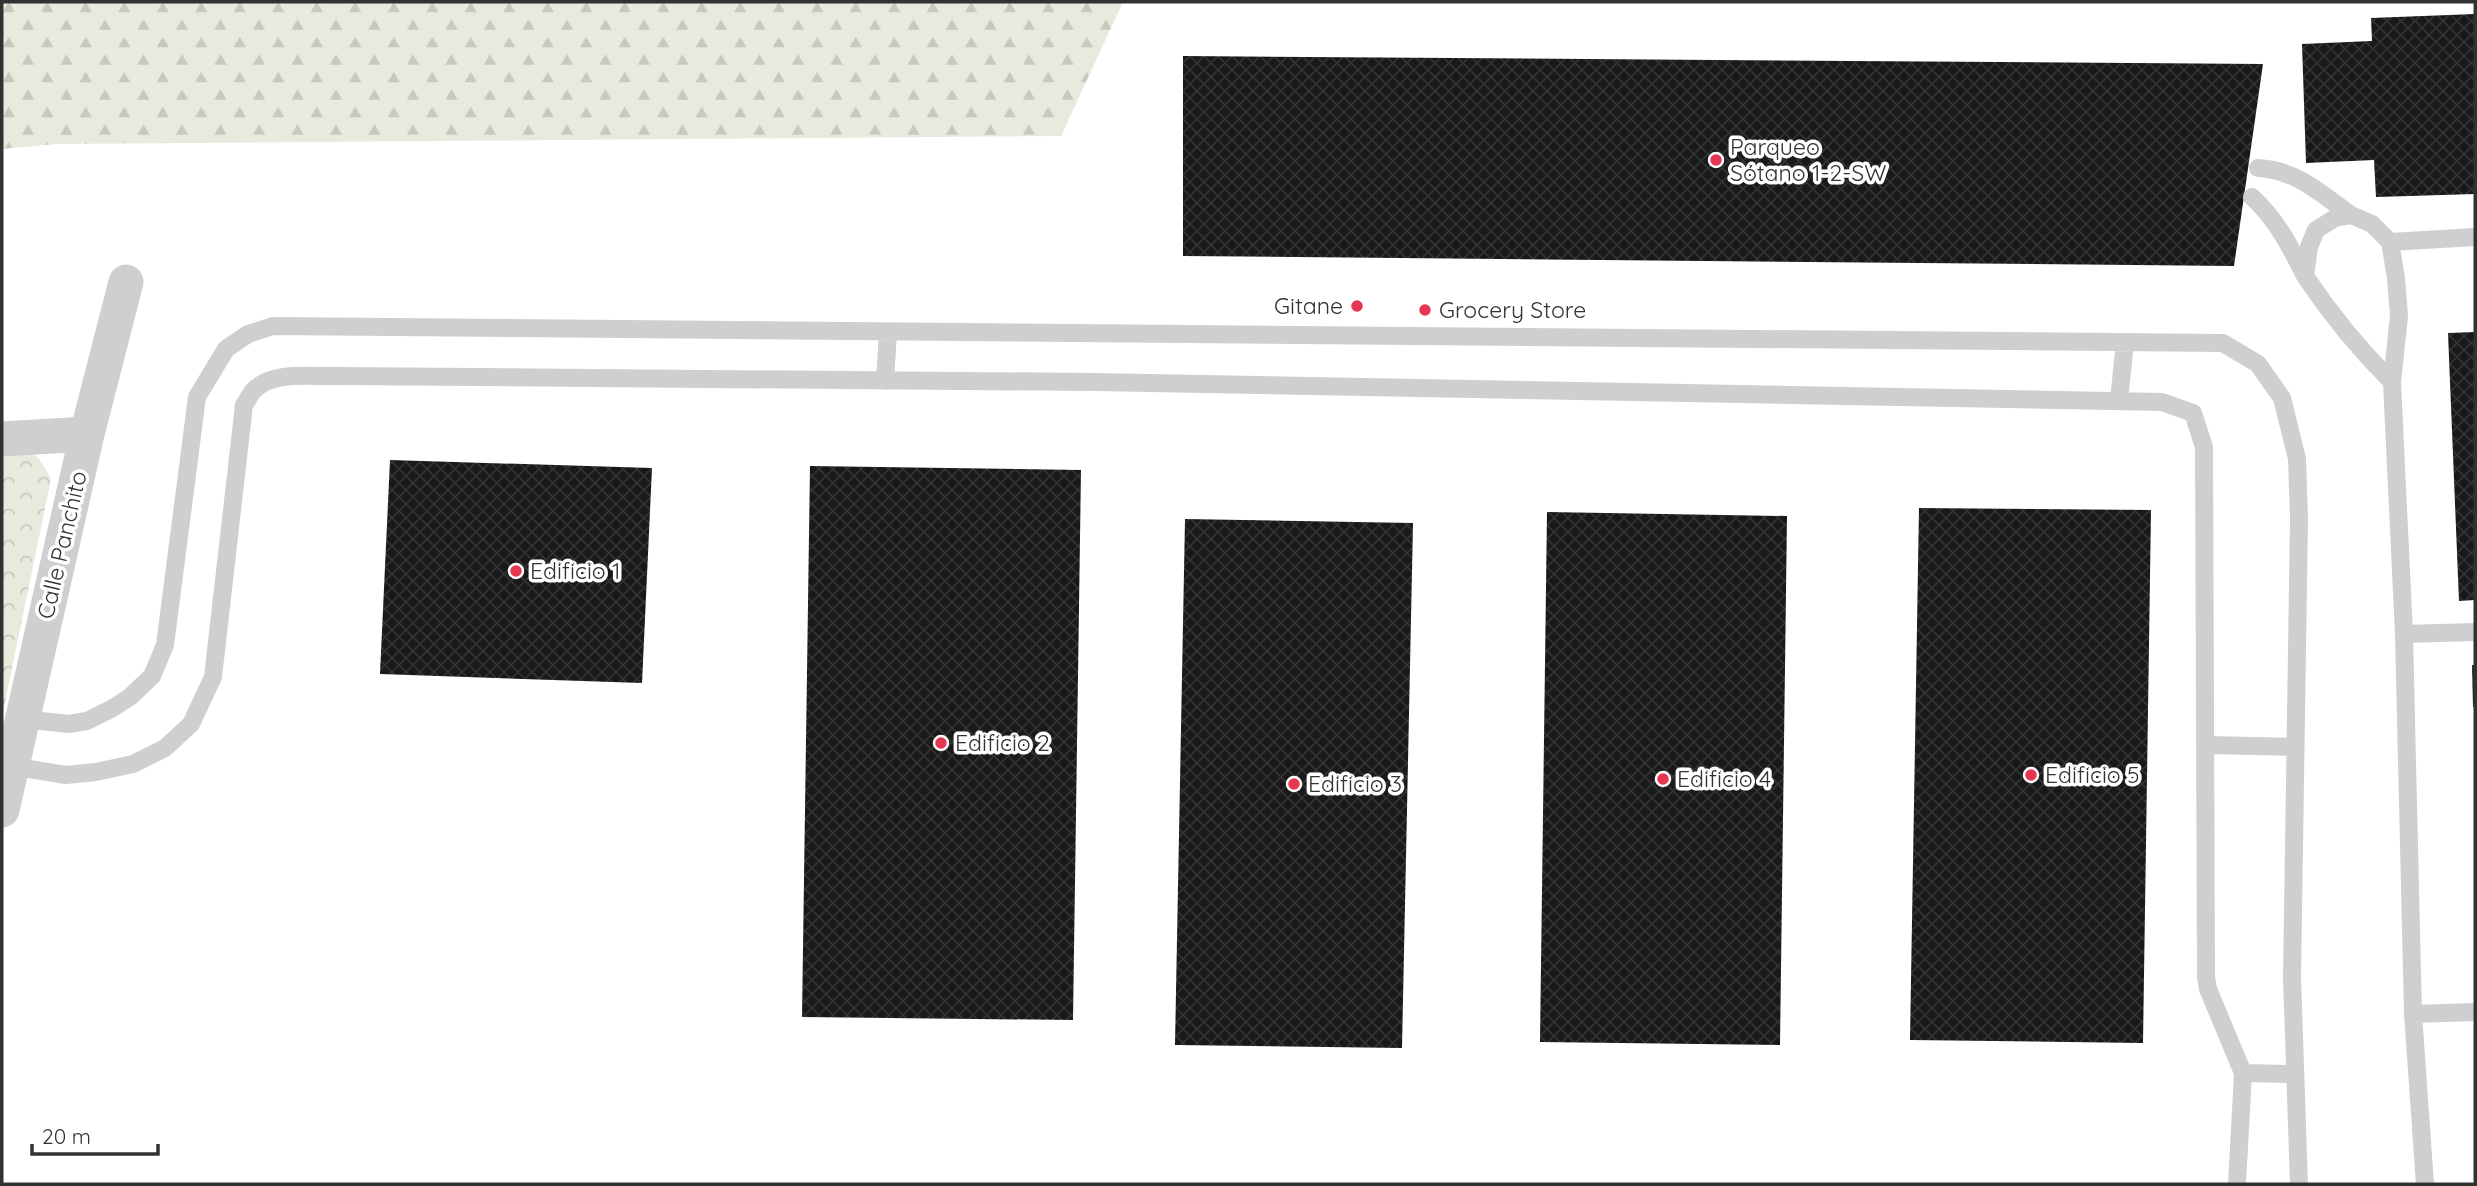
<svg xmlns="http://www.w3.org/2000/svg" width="2477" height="1186" font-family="Quicksand,sans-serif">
<defs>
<pattern id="forest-firs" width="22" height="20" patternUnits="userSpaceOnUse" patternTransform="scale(1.75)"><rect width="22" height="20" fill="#e6ebdd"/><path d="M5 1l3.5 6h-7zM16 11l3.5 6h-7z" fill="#c6cabe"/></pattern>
<pattern id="park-crowns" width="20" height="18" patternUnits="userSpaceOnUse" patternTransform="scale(1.75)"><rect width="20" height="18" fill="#e6ebdd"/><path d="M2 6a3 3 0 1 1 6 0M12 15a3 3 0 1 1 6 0" fill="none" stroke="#c6cabe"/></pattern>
<pattern id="building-cross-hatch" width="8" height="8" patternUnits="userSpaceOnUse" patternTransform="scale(1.75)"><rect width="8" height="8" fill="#191919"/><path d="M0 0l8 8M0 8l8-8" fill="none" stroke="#323232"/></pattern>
</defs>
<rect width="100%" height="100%" fill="#fff"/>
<path fill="url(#forest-firs)" d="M2 2H1123L1061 136 56 144 2 149Z"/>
<path fill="url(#park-crowns)" d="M2 452C34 451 35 449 51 479L2 717Z"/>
<path fill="url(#building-cross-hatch)" d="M2475 14V194L2376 197 2374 160 2306 163 2302 44 2372 41 2371 18Z
M1183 56 2263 64 2234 266 1183 256Z
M2475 332V600L2459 601 2448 333Z
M390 460 652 468 642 683 380 674Z
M810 466 1081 470 1073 1020 802 1017Z
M1919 508 2151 510 2143 1043 1910 1040Z
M1547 512 1787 516 1780 1045 1540 1042Z
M1185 519 1413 523 1402 1048 1175 1045Z
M2472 665H2475V707H2473Z"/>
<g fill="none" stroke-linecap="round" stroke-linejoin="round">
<path stroke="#cfcfcf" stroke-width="18" d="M2258 168C2297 170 2321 194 2351 215
M2252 197C2277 220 2290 246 2305 276
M2390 242 2475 237
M885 381 888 332
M2392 382C2359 349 2331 315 2305 276L2309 247 2316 230 2335 218 2351 215 2372 224 2390 242 2396 278 2399 316 2392 382 2404 634 2413 1014 2425 1184
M2119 400 2125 342
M2404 634 2475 632
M22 719 69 724 87 721 111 709 130 697 152 676 165 645 197 397 226 349 248 334 273 326 2223 343 2258 364 2282 398 2297 459 2299 518 2292 978 2299 1184
M2207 745 2294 747
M11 766 66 775 96 772 133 764 165 748 191 724 213 677 244 405C247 401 250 395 253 391 272 370 312 377 337 376L1095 382 2162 402 2193 413 2204 447 2206 977 2208 989 2243 1073 2237 1184
M2413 1014 2475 1012
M2243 1073 2294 1074"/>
<path stroke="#cfcfcf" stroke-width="35" d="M2 439 87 434
M2 810 87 434 126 282"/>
</g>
<g fill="#e63651" stroke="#fff" stroke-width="2.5">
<circle cx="1716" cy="160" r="7"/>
<circle cx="1357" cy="306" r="7"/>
<circle cx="1425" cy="310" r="7"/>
<circle cx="516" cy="571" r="7"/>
<circle cx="941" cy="743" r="7"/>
<circle cx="2031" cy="775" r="7"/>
<circle cx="1663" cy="779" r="7"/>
<circle cx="1294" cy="784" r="7"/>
</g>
<g text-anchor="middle" stroke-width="7" stroke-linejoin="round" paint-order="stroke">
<g font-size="23" fill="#323232" stroke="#fff" text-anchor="start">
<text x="1730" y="155">Parqueo<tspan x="1730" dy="26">Sótano 1-2-SW</tspan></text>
<text x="1343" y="314" text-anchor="end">Gitane</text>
<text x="1439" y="318">Grocery Store</text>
<text x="530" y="579">Edificio 1</text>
<text x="955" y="751">Edificio 2</text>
<text x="2045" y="783">Edificio 5</text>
<text x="1677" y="787">Edificio 4</text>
<text x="1308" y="792">Edificio 3</text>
</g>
<g font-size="23" fill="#323232" stroke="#fff">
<text transform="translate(62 545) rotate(-77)" y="8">Calle Panchito</text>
</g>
</g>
<rect width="2477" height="1186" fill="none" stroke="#323232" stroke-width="7"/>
<path d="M32 1144v10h126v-10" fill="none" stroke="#323232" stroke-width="3.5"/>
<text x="42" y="1144" font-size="21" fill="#323232" stroke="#ffffff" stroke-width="5" paint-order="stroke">20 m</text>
</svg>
